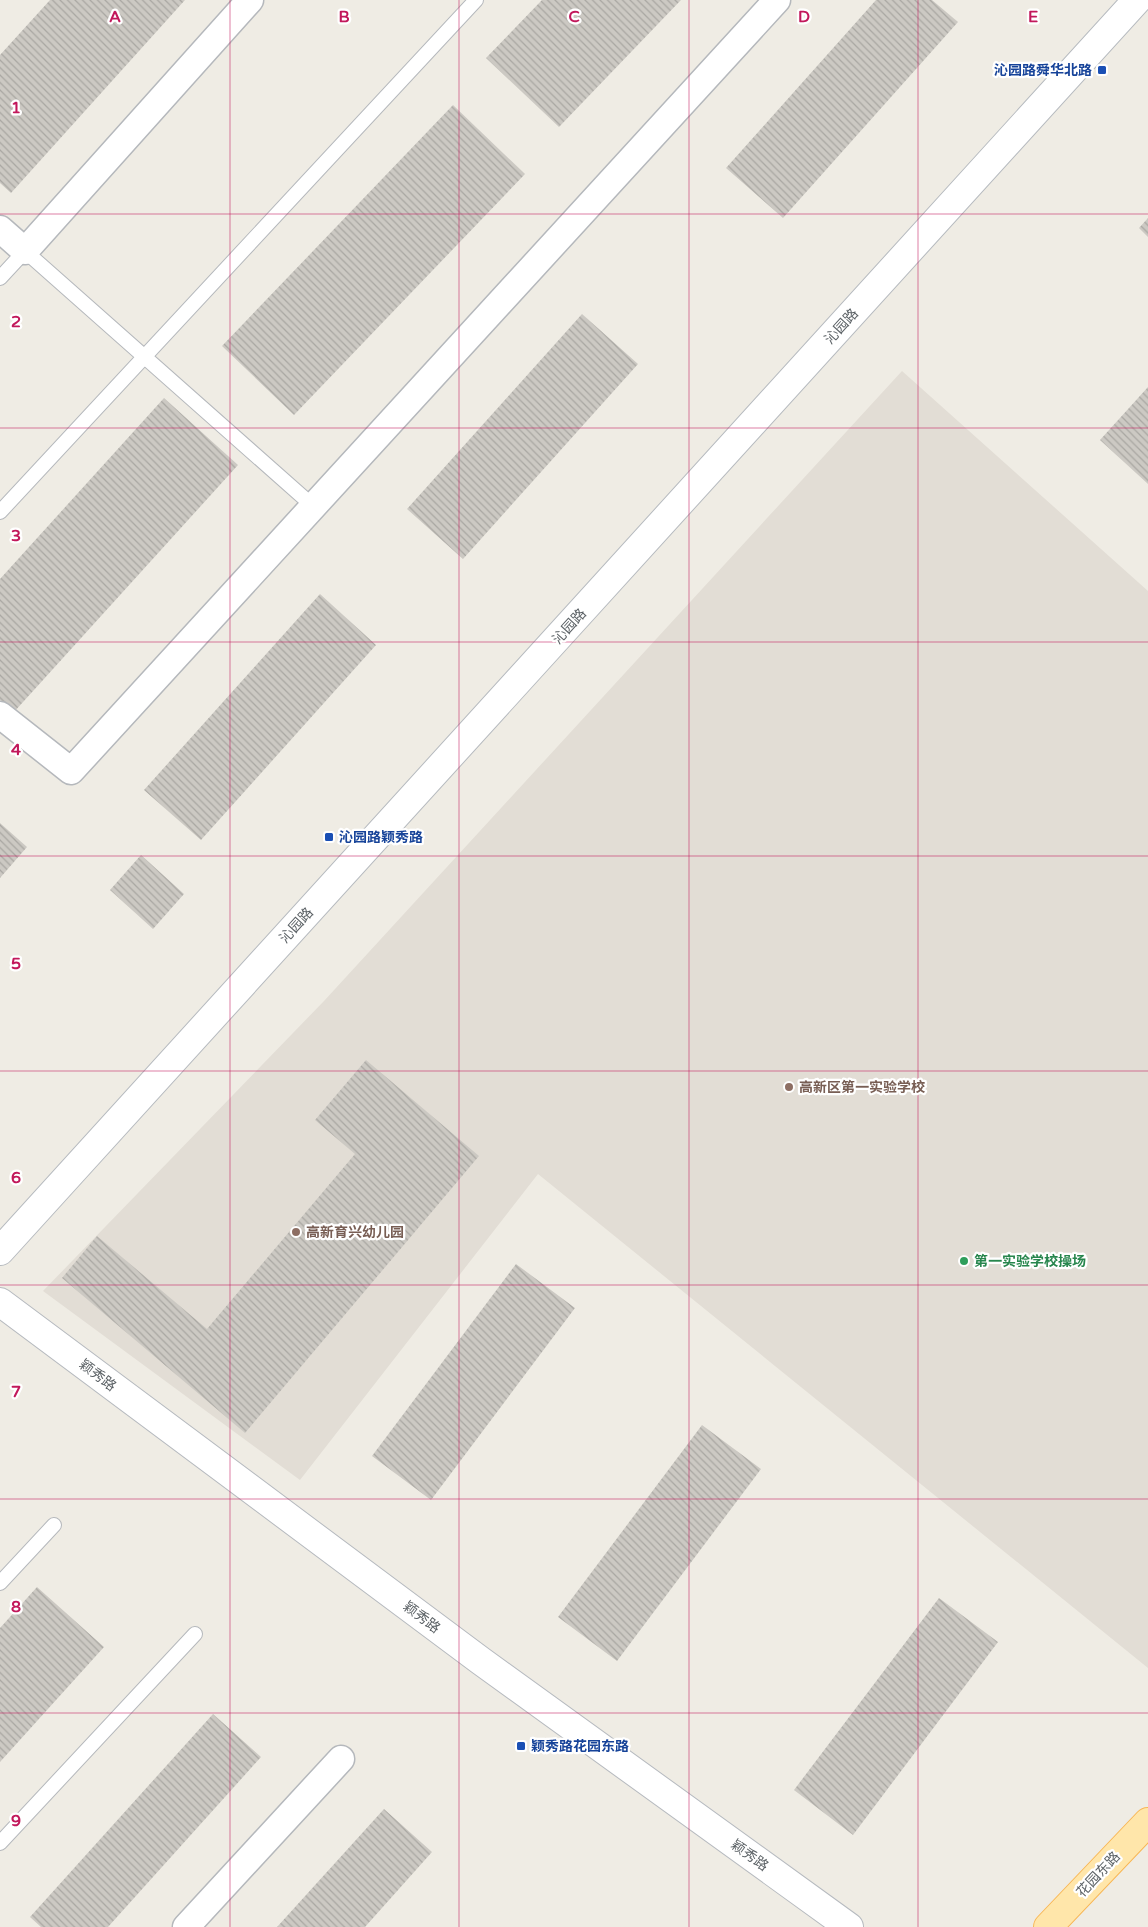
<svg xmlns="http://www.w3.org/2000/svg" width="1148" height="1927" font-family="'Varela Round','Noto Sans SC',sans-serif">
<defs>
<pattern id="building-back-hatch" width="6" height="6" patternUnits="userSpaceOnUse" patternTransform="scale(1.25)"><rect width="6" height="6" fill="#ccc9c3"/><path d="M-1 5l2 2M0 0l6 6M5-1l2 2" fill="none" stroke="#a9a7a2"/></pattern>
</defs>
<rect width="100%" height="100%" fill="#efece4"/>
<path fill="#e2ddd5" d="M902 371 1148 591V1668L538 1174 300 1480 43 1291 324 1001Z"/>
<path fill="url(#building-back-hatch)" d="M50 0H185L11 193 0 183V55Z
M542 0H681L559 127 486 58Z
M876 0H932L958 22 783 218 726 168Z
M453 105 525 174 294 415 222 346Z
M1148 218V237L1139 228Z
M582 314 638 364 463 559 407 509Z
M1148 387V484L1100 440Z
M164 398 238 465 14 712 0 700V579Z
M320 594 376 645 201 840 144 790Z
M0 823 27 847 0 878Z
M141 855 184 894 153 929 110 890Z
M366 1060 479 1156 245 1433 62 1278 97 1236 207 1329 355 1154 315 1120Z
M516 1264 575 1308 431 1500 372 1456Z
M702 1425 761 1469 617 1661 558 1617Z
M37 1587 104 1647 0 1762V1628Z
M939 1598 998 1642 853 1835 794 1790Z
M213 1714 261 1757 108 1927H41L30 1917Z
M384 1809 432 1852 365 1927H277Z"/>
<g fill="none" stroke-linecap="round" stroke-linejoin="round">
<defs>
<path id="lane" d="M0 278 25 251 313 506
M0 512 476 0
M0 1583 54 1525
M0 1843 195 1634"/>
<path id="street" d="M0 229 25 251 250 0
M0 715 71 771 777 0
M186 1927 341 1759"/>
<path id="secondary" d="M0 1251 1137 0
M0 1302 481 1661 849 1927"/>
<path id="primary" d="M1048 1927 1148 1822"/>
</defs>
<use href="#lane" stroke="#b5b8bc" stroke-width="16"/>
<use href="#street" stroke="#b5b8bc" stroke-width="29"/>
<use href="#secondary" stroke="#b6babf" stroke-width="30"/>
<use href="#primary" stroke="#f8b654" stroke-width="30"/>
<use href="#lane" stroke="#fff" stroke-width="14"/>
<use href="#street" stroke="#fff" stroke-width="26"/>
<use href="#secondary" stroke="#fff" stroke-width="28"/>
<use href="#primary" stroke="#ffe6aa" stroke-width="28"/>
</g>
<path fill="none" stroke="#c2185b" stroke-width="1" stroke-opacity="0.55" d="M230 0V1927M459 0V1927M689 0V1927M918 0V1927M0 214H1148M0 428H1148M0 642H1148M0 856H1148M0 1071H1148M0 1285H1148M0 1499H1148M0 1713H1148"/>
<g fill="#1a4fb4" stroke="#fff" stroke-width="2">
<rect x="1097" y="65" width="10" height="10" rx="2.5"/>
<rect x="324" y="832" width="10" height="10" rx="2.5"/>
<rect x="516" y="1741" width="10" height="10" rx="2.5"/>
</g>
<g fill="#8d6e63" stroke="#fff" stroke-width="2">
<circle cx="789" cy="1087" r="5"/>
<circle cx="296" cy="1232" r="5"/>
</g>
<circle fill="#2e9e5b" stroke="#fff" stroke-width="2" cx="964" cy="1261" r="5"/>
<g text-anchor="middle" stroke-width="4.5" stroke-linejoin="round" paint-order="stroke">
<g font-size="14" font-weight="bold" fill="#164399" stroke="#fff" text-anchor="start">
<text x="1092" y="75" text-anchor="end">沁园路舜华北路</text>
<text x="339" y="842">沁园路颖秀路</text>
<text x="531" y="1751">颖秀路花园东路</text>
</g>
<g font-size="14" fill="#5c6266" stroke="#fff">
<text transform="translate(841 326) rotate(-48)" y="5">沁园路</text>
<text transform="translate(569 626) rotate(-48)" y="5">沁园路</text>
<text transform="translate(296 925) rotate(-48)" y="5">沁园路</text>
<text transform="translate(98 1375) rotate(37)" y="5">颖秀路</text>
<text transform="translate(422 1617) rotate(37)" y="5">颖秀路</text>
<text transform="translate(750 1855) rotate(36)" y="5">颖秀路</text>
<text transform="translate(1098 1874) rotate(-47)" y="5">花园东路</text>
</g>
<g font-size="14" font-weight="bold" fill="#785e54" stroke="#fff" text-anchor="start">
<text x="799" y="1092">高新区第一实验学校</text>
<text x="306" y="1237">高新育兴幼儿园</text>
</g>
<g font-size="14" font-weight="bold" fill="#27864d" stroke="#fff" text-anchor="start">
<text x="974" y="1266">第一实验学校操场</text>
</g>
</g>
<g font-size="16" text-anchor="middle" font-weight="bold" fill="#c2185b" stroke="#fff" stroke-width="4.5" stroke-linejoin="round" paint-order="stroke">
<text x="115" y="22">A</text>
<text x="344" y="22">B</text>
<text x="574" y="22">C</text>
<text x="804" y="22">D</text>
<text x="1033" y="22">E</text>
<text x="16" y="113">1</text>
<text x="16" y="327">2</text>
<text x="16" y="541">3</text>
<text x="16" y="755">4</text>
<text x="16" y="969">5</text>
<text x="16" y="1183">6</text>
<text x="16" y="1397">7</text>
<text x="16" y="1612">8</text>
<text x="16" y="1826">9</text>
</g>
</svg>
